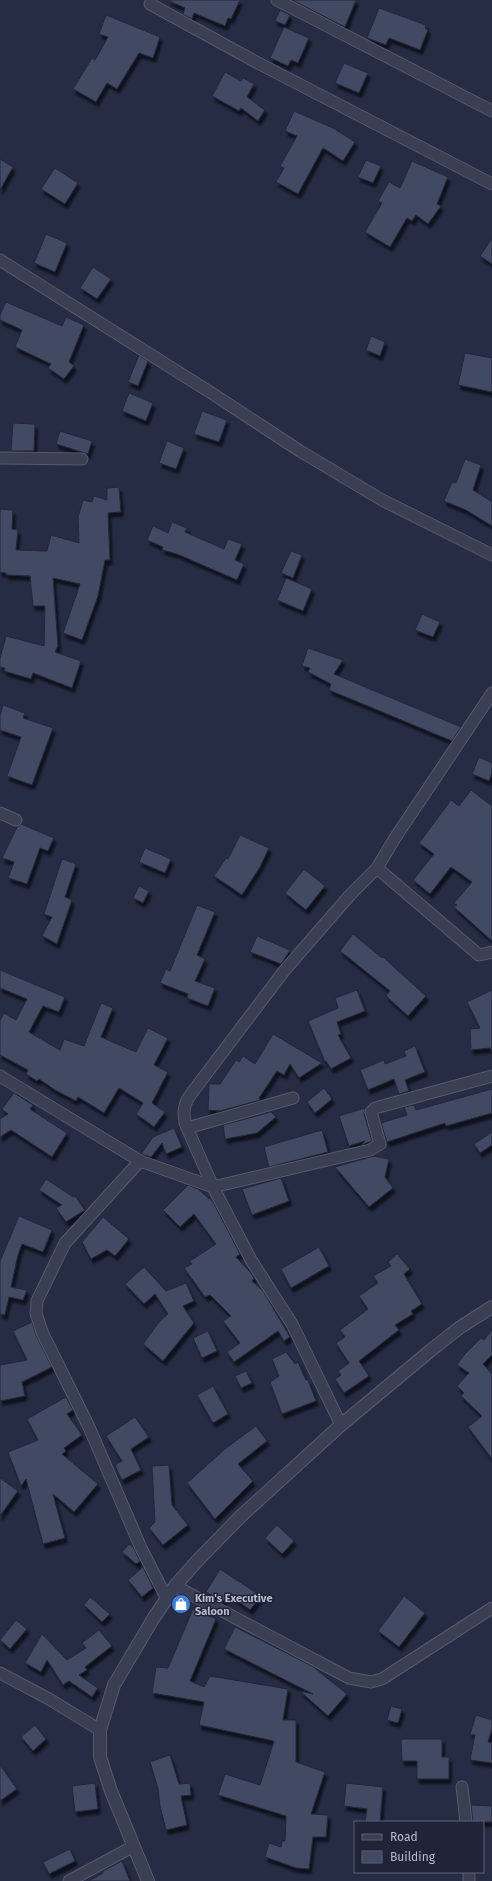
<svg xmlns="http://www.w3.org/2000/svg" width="492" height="1881" font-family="'Fira Sans',sans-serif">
<defs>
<filter id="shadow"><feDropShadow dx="2.5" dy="4.5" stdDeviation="1" flood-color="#0009"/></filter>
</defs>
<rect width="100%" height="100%" fill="#262c44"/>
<path fill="#424964" stroke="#22263b" filter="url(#shadow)" d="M167 0H240L231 19 228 18 225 26 194 13 192 19 183 14 185 8Z
M292 0H356L345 27Z
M379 8 426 25 425 28 428 30 420 50 389 38 386 45 367 38Z
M280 10 290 15 285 25 275 21Z
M106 15 160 37 153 58 139 53 117 89 107 83 96 102 73 89 92 58 95 60 108 37 99 34Z
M284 27 309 38 298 63 291 60 288 66 270 58Z
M344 63 368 73 359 93 335 83Z
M225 72 241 81 243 78 254 84 247 97 265 110 258 121 241 108 239 111 212 96Z
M294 111 333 128 355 142 343 161 323 148 298 194 276 182 284 168 280 166 297 136 285 131Z
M0 159 13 167 0 190Z
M366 160 381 166 373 183 358 177Z
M412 161 448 177 437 204 441 206 428 224 416 215 412 221 407 218 390 247 365 232 382 203 378 201 389 182 400 188Z
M55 168 78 183 65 204 41 189Z
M46 234 67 243 55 272 34 263Z
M492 238V264L480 256Z
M93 267 111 279 97 299 80 288Z
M6 302 62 326 66 317 84 325 69 362 74 366 64 379 48 368 51 364 15 347 22 330 0 320V315Z
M371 336 385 342 380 356 366 350Z
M465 353 492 358V392L458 385Z
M139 355 148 361 138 386 128 382Z
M129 393 153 403 146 421 122 411Z
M202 411 227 420 219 442 194 434Z
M13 423 35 424 34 451H11Z
M60 431 92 441 88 454 56 444Z
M167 441 184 448 176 469 159 463Z
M465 459 481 465 473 490 492 502V526L466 510 444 501 452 482 456 483Z
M119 487 121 512 108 513 110 560H105L98 596 82 640 63 633 80 584 53 578 58 646 55 652 81 661 72 688 33 673 31 679 4 671 5 668 0 667V658L6 636 44 646 45 606H33L30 576 6 575V573L0 572V509L13 510 12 529 18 530 16 550 47 551 51 535 79 543 78 517 83 500 92 502 94 496 107 500V488Z
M172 522 187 528 185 532 224 549 228 539 242 544 235 560 244 564 237 580 177 554 162 550 163 547 147 540 153 526 168 533Z
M291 551 302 555 293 578 281 573Z
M286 578 312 589 303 611 277 600Z
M422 614 440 622 433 637 415 630Z
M308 648 343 660 334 674 461 727 452 741 329 690 331 684 308 672 310 668 302 666Z
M3 705 25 713 23 718 53 728 32 785 7 776 21 737 0 730V716Z
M479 757 492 763V773L489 781 472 774Z
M471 790 492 806V941L454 907 457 905 454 903 472 882 451 867 430 894 413 880 434 854 419 843 451 800 459 806Z
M21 824 54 838 48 851 40 848 27 884 8 878 14 862 2 858 17 827Z
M240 835 269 848 260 867 242 895 214 876 226 858 228 859Z
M145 848 171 859 165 873 139 862Z
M62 859 76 864 65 897 72 900 57 944 42 936 52 917 44 914Z
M304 869 325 886 306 910 285 893Z
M139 886 149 891 143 903 133 898Z
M197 905 215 912 197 955 205 959 195 981 215 988 208 1006 187 998 188 994 160 983 166 969 170 971Z
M353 934 382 958 383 957 426 996 408 1016 386 996 390 991 340 951Z
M257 936 290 950 286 957 281 964 250 952Z
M0 970 65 997 59 1012 43 1006 29 1032 60 1050 64 1039 84 1046 101 1003 113 1008 101 1037 136 1052 148 1028 168 1038 154 1065 168 1072 152 1103 165 1112 154 1127 136 1114 143 1103 119 1088 104 1113 78 1097 76 1101 55 1090 39 1079 37 1081 26 1074 28 1070 0 1055V1020L4 1013 16 1020 27 999 0 988Z
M357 990 365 1011 337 1022 341 1034 338 1035 351 1058 331 1069 326 1061 325 1062 308 1021 338 1008 335 998Z
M492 990V1053L490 1048 471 1050 470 1029 480 1028 467 1002Z
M273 1034 322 1063 299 1078 290 1064 284 1075 277 1071 259 1098 260 1100 220 1111 208 1110 209 1084H220L236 1060 239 1062 243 1056 255 1064Z
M415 1046 425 1072 405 1080 409 1091 399 1094 394 1079 368 1090 360 1070 384 1060 385 1064 406 1056 404 1051Z
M324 1088 332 1099 315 1113 307 1102Z
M492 1089V1113L446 1126 445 1123 387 1142 381 1123 407 1115 404 1107 414 1105 416 1110Z
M14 1093 33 1105 30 1109 67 1133 52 1157 11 1130 0 1137V1119L8 1114 2 1109Z
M365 1108 364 1114 372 1141 361 1145 365 1141 349 1146 339 1116Z
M271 1112 276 1117 257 1133 225 1139 223 1125Z
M174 1128 182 1147 166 1154 162 1143 151 1157 141 1154 153 1137Z
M322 1130 328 1152 269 1167 264 1147Z
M492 1132V1145L480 1153 474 1144Z
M374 1156 389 1159 385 1177 393 1188 369 1207 335 1167Z
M281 1178 289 1201 252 1215 242 1189Z
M46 1179 73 1197 75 1196 85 1210 66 1222 56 1208 62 1205 39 1190Z
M188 1185 198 1189 213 1202 240 1254 236 1257 250 1272 254 1278 252 1281 263 1291 290 1337 284 1341 278 1331 234 1362 227 1352 240 1343 223 1321 231 1316 210 1295 205 1297 184 1268 192 1264 190 1261 216 1244 194 1214 180 1227 163 1210Z
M19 1216 52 1230 43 1252 22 1244 18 1255 11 1287 27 1290 23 1300 9 1297 5 1315 0 1314V1261Z
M103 1217 129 1239 115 1256 107 1250 91 1259 82 1242Z
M319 1247 329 1266 291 1288 281 1269Z
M397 1254 410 1269 404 1274 422 1304 411 1311 413 1314 395 1325 399 1330 359 1361 369 1376 344 1393 335 1379 341 1375 338 1371 349 1363 336 1343 345 1337 340 1330 368 1309 359 1296 378 1283 373 1276 391 1266 388 1262Z
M144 1267 166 1291 186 1283 194 1301 183 1306 194 1323 163 1361 143 1344 159 1322 168 1314 155 1294 144 1304 125 1284Z
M32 1322 36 1335 52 1367 22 1382 25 1396 0 1401V1365L27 1360 13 1331Z
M492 1330V1355L483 1364 492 1374V1459L468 1427 482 1416 461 1396 464 1393 457 1386 469 1373 457 1365 464 1355 481 1338 484 1340Z
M208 1331 217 1351 202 1358 193 1338Z
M286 1352 295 1364 298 1362 306 1380H308L316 1401 282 1414 270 1382 279 1376 272 1359Z
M246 1371 252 1383 241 1388 235 1376Z
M213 1386 228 1414 213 1423 197 1395Z
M66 1397 73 1410 67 1414 82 1435 64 1448 66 1451 62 1454 98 1484 74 1512 53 1494 65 1538 43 1544 26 1479 21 1486 8 1452 38 1440 27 1419Z
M135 1417 149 1437 131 1449 141 1470 122 1480 116 1468V1464L122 1461 106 1436Z
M256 1426 267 1441 238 1464 253 1481 215 1519 187 1483 225 1449Z
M169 1465 172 1505 188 1525 163 1545 149 1528 155 1522 152 1466Z
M0 1478 18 1491 0 1516Z
M277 1525 294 1541 282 1554 265 1538Z
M129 1544 133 1547 140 1561 136 1564 122 1552Z
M143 1567 153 1588 142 1597 128 1580Z
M220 1569 261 1596 250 1610 228 1594 223 1602 206 1592Z
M404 1596 425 1613 399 1647 378 1631Z
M90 1597 110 1614 102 1622 84 1605Z
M193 1609 216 1619 190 1681 204 1687 210 1676 288 1689 283 1720H296V1762L325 1772 311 1814 328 1815 326 1837H313L309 1869 296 1868 265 1857 269 1843 281 1847 282 1841H285L286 1816 218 1795 225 1774 260 1785 274 1741 199 1725 204 1702 152 1693 156 1667 168 1668Z
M16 1620 27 1629 10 1649 0 1640Z
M235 1627 312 1666 347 1694 328 1716 300 1691 313 1694 224 1649Z
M99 1630 112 1646 85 1667 87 1670 79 1675 98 1688 92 1697 69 1681 63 1685 47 1660 41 1672 25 1663 42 1634 67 1660 86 1648 82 1643Z
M391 1706 402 1709 398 1723 387 1720Z
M476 1715 492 1720V1729L488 1742 492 1743V1763L470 1760 475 1735 470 1734Z
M35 1725 46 1739 33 1751 21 1737Z
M401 1739H442V1757H449V1779H417V1761H402Z
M170 1755 179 1784 190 1783 191 1795 181 1796 187 1825 166 1830 160 1806 158 1789 150 1762Z
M0 1765 17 1789 0 1801Z
M95 1783 98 1809 75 1812 72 1786Z
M346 1783 383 1787 380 1822H365L367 1809 344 1806Z
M471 1805 492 1806V1822H473Z
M70 1849 75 1861 49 1874 43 1862Z
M122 1861 130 1881H89L103 1873V1871Z"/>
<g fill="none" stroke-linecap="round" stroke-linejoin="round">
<defs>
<path id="minor" d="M277 0 492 111
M150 4 258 63 492 184
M0 260 213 394 300 451 382 500 492 555
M0 458 82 459
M0 813 16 820
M377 868 479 955 492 952
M0 1076 140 1161 213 1187 370 1150 380 1144 371 1112 375 1108 492 1076
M187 1128 293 1098
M140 1161 65 1243 37 1301 36 1313 42 1332 89 1427 141 1548 167 1599
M341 1425 292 1324 251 1260 213 1187 185 1123C183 1111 184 1103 191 1094L284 971 350 895 377 868 395 838 492 693
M175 1586 349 1678 371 1682 382 1679 492 1608
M0 1673 49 1699 100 1730
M462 1787 466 1822
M69 1881 134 1846
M469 1881V1872"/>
<path id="tertiary" d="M148 1881 111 1791 100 1757V1730L114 1685 153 1619 175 1586 198 1560 241 1516 341 1425 430 1351 459 1328 492 1307"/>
</defs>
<use href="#minor" stroke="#565a6e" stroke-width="13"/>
<use href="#tertiary" stroke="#565a6e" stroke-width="14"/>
<use href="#minor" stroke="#3b3f53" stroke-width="11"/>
<use href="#tertiary" stroke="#3b3f53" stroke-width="12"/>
</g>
<defs>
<symbol id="shop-disc" viewBox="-11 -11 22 22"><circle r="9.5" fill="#3f7fe0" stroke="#202439"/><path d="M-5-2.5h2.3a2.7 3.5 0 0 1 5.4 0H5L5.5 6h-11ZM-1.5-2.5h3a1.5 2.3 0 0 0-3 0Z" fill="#fff"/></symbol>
</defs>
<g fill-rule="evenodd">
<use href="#shop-disc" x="170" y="1593" width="22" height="22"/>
</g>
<g text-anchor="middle" stroke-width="3" stroke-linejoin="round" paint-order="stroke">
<g font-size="11" font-weight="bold" fill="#b8bbcd" stroke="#202439" text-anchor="start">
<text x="195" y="1602">Kim's Executive<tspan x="195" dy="13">Saloon</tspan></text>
</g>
</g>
<rect x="354" y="1821" width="130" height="52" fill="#202439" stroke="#5d6074"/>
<rect x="362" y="1834" width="20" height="6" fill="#3b3f53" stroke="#5d6074"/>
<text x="390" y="1841" font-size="12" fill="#b8bbcd">Road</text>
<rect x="362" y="1851" width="20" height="12" fill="#424964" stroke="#5d6074"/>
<text x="390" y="1861" font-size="12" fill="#b8bbcd">Building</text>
</svg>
